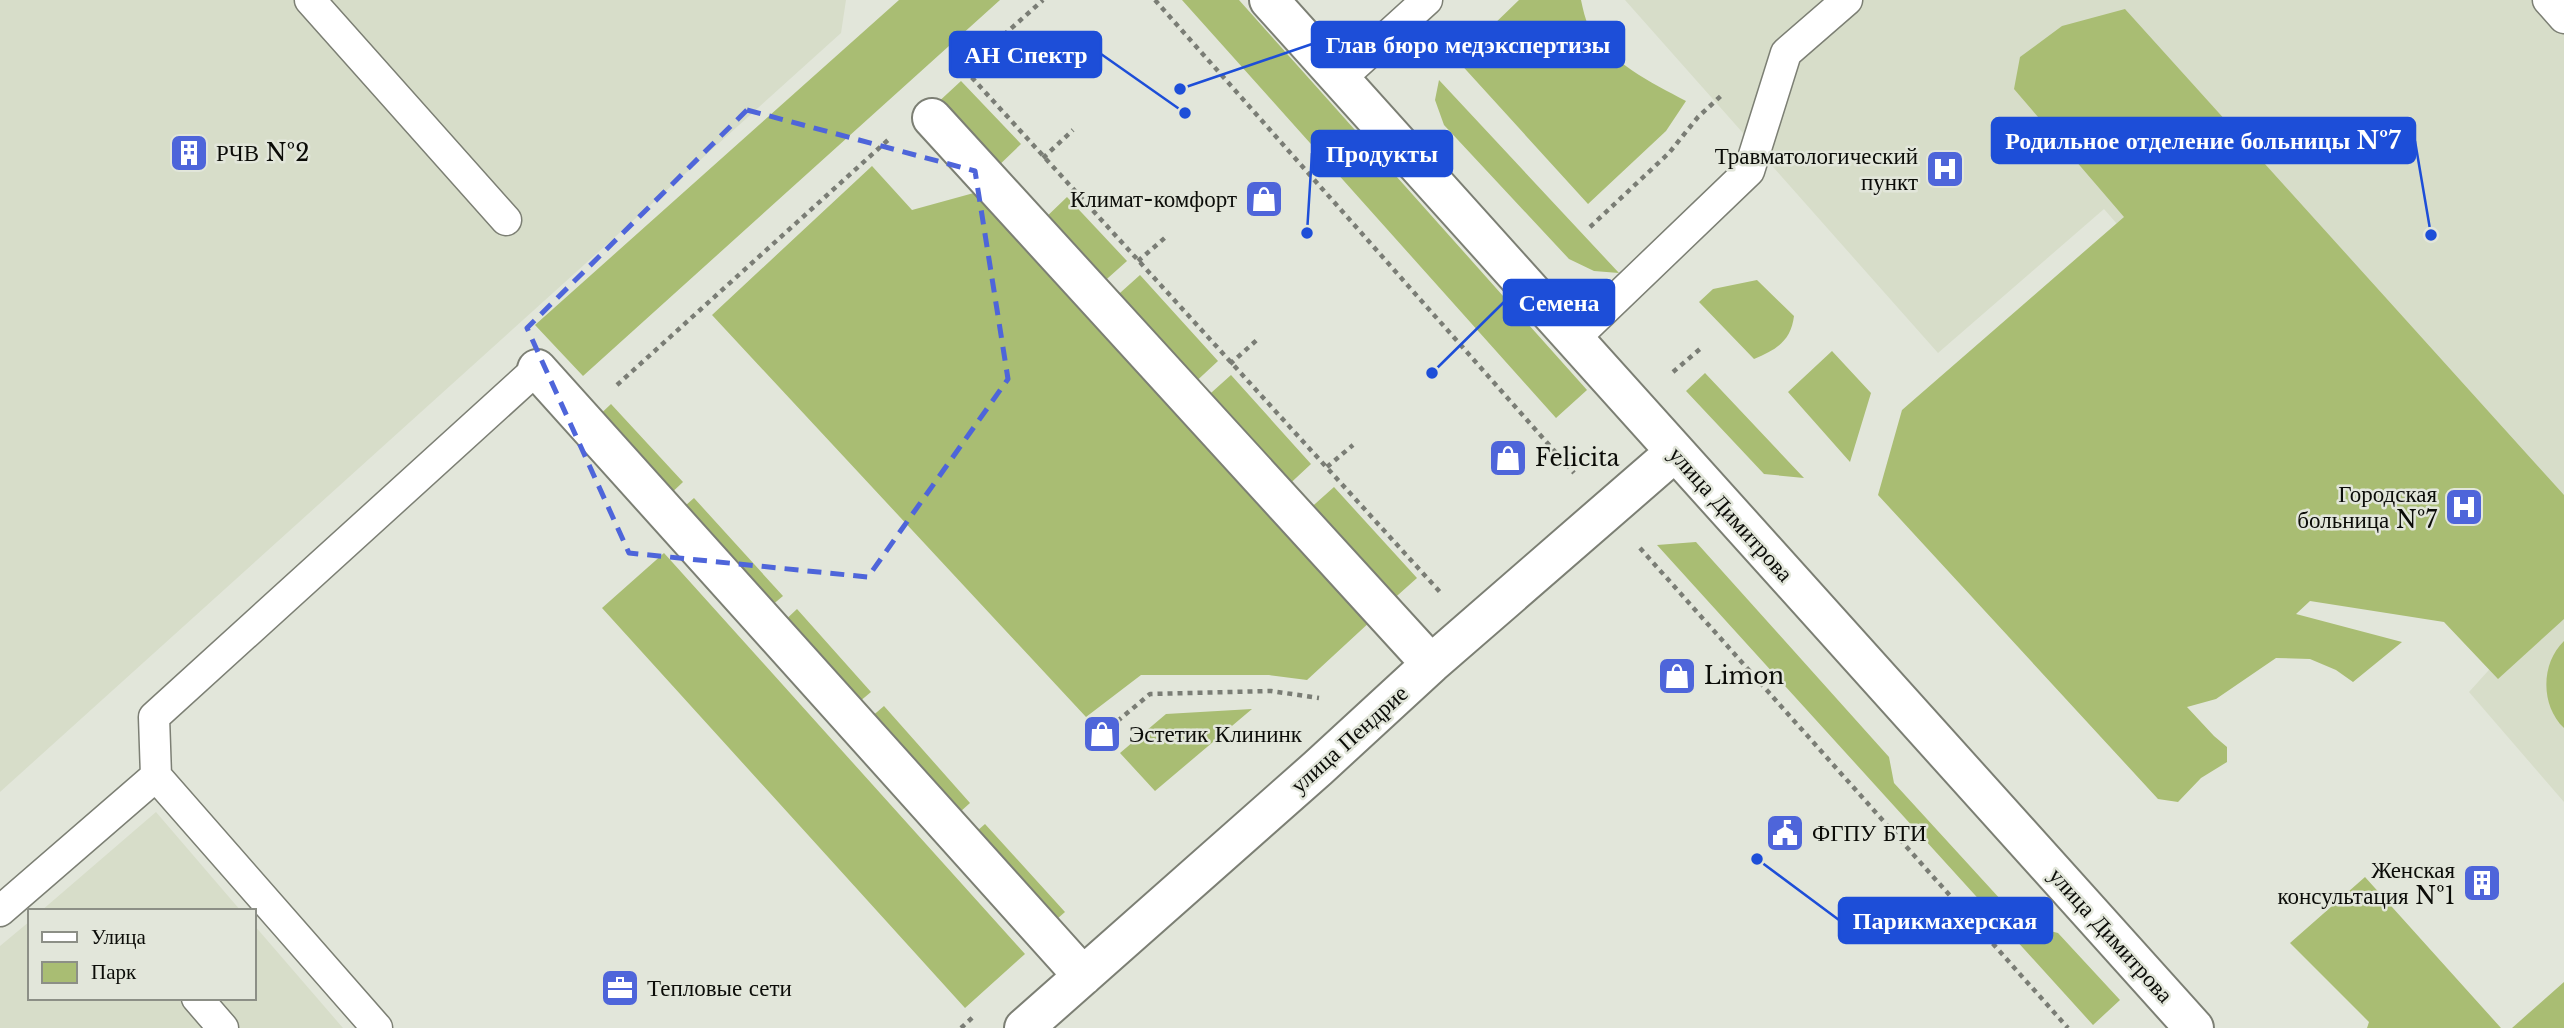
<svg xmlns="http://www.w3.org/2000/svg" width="2564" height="1028" font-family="'Libre Baskerville',serif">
<rect width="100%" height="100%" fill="#e2e6da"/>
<path fill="#d7ddc9" d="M0 0H846L841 33 0 792Z
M1625 0H2564V802L2469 692 2497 661 2104 209 1938 353Z
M156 812 241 911H41Z
M30 921V998H254V925L343 1028H0V946Z"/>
<path fill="#a9bd73" d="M899 0H1000L583 376 535 325Z
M1182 0H1239L1587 390 1556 418Z
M1519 0H1581C1583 9 1585 19 1589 27 1611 63 1650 82 1686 101L1666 131 1588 204 1457 60Z
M2125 9 2564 495V619L2498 679 2444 622 2310 601 2296 614 2402 642 2353 682 2336 670 2310 659 2276 658 2216 699 2187 707 2214 736 2227 747V762L2201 778 2178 802 2158 799 1878 495 1902 410 2124 217 2014 89 2020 57 2062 26Z
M1439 80 1619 273 1594 271 1569 259 1444 125 1435 100Z
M961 81 1021 144 994 170 934 106Z
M872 166 912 210 981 191 1372 620 1307 680 1269 675H1141L1086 717 712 315Z
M1067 197 1127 261 1099 286 1040 223Z
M1140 275 1218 361 1190 387 1111 301Z
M1757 280 1794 316C1791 341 1776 350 1754 359L1699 302 1713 289Z
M1832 351 1871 393 1850 462 1788 392Z
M1705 373 1804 478 1764 474 1686 391Z
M1231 375 1311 464 1282 491 1202 401Z
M611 404 683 482 665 499 592 422Z
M1334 487 1417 578 1389 603 1306 512Z
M694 498 783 596 765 611 677 513Z
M1696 542 1889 757 1894 783 2023 924 2058 933 2120 1000 2093 1025 1657 545Z
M664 553 1025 954 965 1008 602 608Z
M797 609 871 692 853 707 779 626Z
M2564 641V728C2540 705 2541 663 2564 641Z
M884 706 970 803 950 821 863 724Z
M1252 709 1155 791 1120 753 1166 714Z
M985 824 1065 912 1049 926 969 838Z
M2365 877 2501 1028H2367L2369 1022 2290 943Z
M2564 982V1028H2512Z"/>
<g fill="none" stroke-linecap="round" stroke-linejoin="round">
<defs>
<path id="service" d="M310 0 506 220
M2548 0 2564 18
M1340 79 1427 0
M1574 339 1749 171 1786 53 1847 0
M156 776 377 1028
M0 911 156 776 154 717 537 369
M197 998 223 1028"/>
<path id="minor" d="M1269 0 2194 1028
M932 118 1431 664
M537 369 1083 976
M1024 1028 1318 768 1431 664 1675 452"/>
</defs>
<use href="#service" stroke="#7c7f74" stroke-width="33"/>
<use href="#minor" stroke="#7c7f74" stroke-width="42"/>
<path stroke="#7a7d75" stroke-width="4.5" stroke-dasharray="5 5" stroke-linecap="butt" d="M1155 0 1574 473
M965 70 1440 592
M959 75 1043 0
M1043 158 1073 130
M1590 227 1669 153 1698 117 1723 94
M1138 261 1167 236
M1230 364 1258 339
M1673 372 1700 349
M617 385 888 140
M1327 467 1353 445
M1640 548 2068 1028
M1102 734 1150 694 1271 691 1319 698
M961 1028 973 1017"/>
<use href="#service" stroke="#fff" stroke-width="30"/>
<use href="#minor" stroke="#fff" stroke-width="38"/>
</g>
<path fill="none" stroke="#4e65da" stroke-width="5" stroke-dasharray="14 9" stroke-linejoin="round" d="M747 110 975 171 1008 379 868 577 629 553 527 328Z"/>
<defs>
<symbol id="building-square" viewBox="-11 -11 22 22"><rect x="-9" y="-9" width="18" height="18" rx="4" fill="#4e65da" stroke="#e2e6da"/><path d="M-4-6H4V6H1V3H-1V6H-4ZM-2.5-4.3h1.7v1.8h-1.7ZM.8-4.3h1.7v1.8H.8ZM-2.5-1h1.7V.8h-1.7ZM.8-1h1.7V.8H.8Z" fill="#fff"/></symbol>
<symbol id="hospital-square" viewBox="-11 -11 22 22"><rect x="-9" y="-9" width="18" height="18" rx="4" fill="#4e65da" stroke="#e2e6da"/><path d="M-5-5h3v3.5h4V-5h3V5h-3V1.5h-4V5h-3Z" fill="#fff"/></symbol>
<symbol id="shop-square" viewBox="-11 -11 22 22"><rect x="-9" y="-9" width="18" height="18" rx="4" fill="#4e65da" stroke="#e2e6da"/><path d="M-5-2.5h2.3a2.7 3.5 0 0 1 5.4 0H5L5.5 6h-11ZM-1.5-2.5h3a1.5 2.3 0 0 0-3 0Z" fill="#fff"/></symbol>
<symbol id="civic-square" viewBox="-11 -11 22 22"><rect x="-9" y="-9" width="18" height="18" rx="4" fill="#4e65da" stroke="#e2e6da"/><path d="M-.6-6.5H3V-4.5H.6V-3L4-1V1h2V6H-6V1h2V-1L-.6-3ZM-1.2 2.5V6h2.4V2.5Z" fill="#fff"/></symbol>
<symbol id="office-square" viewBox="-11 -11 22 22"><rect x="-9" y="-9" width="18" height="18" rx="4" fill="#4e65da" stroke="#e2e6da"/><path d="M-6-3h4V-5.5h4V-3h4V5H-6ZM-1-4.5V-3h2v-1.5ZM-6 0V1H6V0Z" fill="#fff"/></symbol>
</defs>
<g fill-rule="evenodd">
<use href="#building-square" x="167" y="131" width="44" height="44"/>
<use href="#hospital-square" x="1923" y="147" width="44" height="44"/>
<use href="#shop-square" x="1242" y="177" width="44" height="44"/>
<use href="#shop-square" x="1486" y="436" width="44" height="44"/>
<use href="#hospital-square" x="2442" y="485" width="44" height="44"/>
<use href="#shop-square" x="1655" y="654" width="44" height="44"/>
<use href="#shop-square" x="1080" y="712" width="44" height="44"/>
<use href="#civic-square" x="1763" y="811" width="44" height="44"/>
<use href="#building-square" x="2460" y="861" width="44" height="44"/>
<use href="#office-square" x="598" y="966" width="44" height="44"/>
</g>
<g text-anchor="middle" stroke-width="5" stroke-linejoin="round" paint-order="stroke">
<g font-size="23" fill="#0b0c08" stroke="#e2e6da" text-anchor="start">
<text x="216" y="161">РЧВ №2</text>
<text x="1918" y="164" text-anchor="end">Травматологический<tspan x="1918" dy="26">пункт</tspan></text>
<text x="1237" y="207" text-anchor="end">Климат-комфорт</text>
<text x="1535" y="466">Felicita</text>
<text x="2437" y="502" text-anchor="end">Городская<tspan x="2437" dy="26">больница №7</tspan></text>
<text x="1704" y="684">Limon</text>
<text x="1129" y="742">Эстетик Клининк</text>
<text x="1812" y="841">ФГПУ БТИ</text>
<text x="2455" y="878" text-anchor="end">Женская<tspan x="2455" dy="26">консультация №1</tspan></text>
<text x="647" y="996">Тепловые сети</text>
</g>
<g font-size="23" fill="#0b0c08" stroke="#e2e6da">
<text transform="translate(1731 514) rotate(48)" y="8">улица Димитрова</text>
<text transform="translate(1349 739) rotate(-42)" y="8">улица Пендрие</text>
<text transform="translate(2111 935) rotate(48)" y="8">улица Димитрова</text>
</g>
</g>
<path fill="none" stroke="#1d4ed8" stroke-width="2.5" d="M1180 89L1312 44M1185 113L1101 54M2431 235L2415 141M1307 233L1312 153M1432 373L1504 302M1757 859L1839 920"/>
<g fill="#1d4ed8" stroke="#e2e6da" stroke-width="2.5">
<circle cx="1180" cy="89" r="7"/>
<circle cx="1185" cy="113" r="7"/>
<circle cx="2431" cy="235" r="7"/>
<circle cx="1307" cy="233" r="7"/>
<circle cx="1432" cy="373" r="7"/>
<circle cx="1757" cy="859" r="7"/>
</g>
<g fill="#1d4ed8" stroke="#1d4ed8" stroke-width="2.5">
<rect x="1312" y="22" width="312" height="45" rx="7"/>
<rect x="950" y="32" width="151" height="45" rx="7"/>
<rect x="1992" y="118" width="423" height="45" rx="7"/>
<rect x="1312" y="131" width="140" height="45" rx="7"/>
<rect x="1504" y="280" width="110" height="45" rx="7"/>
<rect x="1839" y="898" width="213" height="45" rx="7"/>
</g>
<g font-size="24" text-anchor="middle" font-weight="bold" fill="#fff">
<text x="1468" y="53">Глав бюро медэкспертизы</text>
<text x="1026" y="63">АН Спектр</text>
<text x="2203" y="149">Родильное отделение больницы №7</text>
<text x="1382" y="162">Продукты</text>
<text x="1559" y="311">Семена</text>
<text x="1945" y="929">Парикмахерская</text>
</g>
<rect x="28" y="909" width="228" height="91" fill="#e2e6da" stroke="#8c8f86" stroke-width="2"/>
<rect x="42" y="932" width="35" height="10" fill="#ffffff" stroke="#8c8f86" stroke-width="2"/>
<text x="91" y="944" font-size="21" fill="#0b0c08">Улица</text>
<rect x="42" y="962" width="35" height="21" fill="#a9bd73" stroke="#8c8f86" stroke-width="2"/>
<text x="91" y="979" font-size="21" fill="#0b0c08">Парк</text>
</svg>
